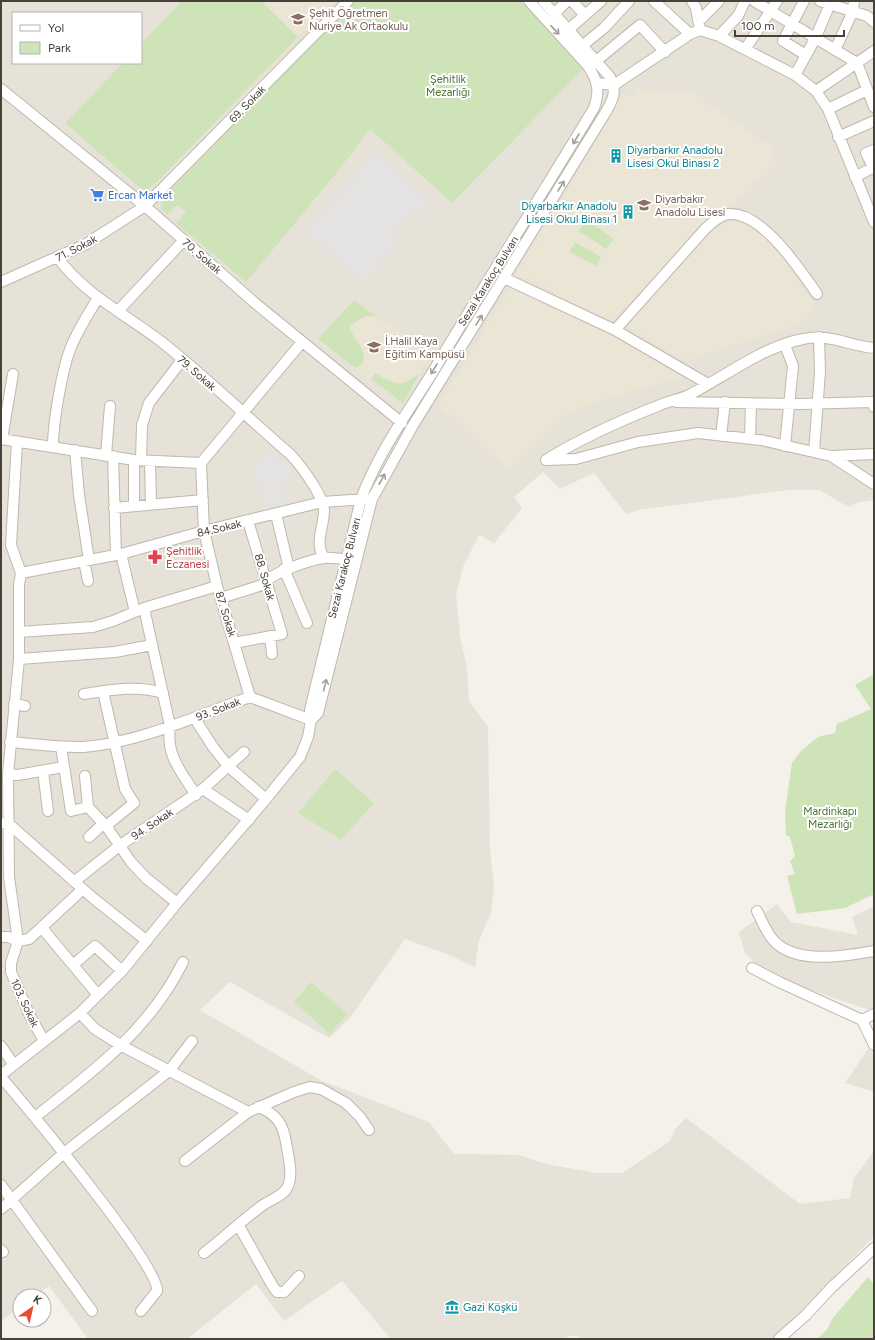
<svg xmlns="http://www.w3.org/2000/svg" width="875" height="1340" font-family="Figtree,sans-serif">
<rect width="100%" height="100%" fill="#f3f1ea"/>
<path fill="#e7e2d8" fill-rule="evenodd" d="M1 1H874V500L856 503 848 507 820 490H788L638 510 626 514 594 473 560 489 543 472 514 497 522 508 494 543 479 535 463 567 456 595 460 636 467 668 469 701 488 727 490 849 494 886 491 914 479 940 475 967 447 954 405 939 350 1018 329 1038 230 982 200 1010 322 1081 429 1122 454 1154 519 1155 546 1164 596 1173H622L670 1141 675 1129 686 1118 800 1204 850 1198 854 1178 874 1151V1236L784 1329 770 1339H581L577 1336H568L565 1339H391L342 1281 284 1321 256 1284 187 1339H88L49 1286 35 1296H20V1307L1 1321ZM13 13H141V63H13Z
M777 904 791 922 858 935 852 917 874 906V1008L870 1010 825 995 785 980 758 967 744 951 739 932Z
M868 1049 874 1053V1092L845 1083Z"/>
<path fill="#ebe5d5" d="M261 1H334L298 37Z
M636 90 692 92 775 149 772 153 779 163 751 185 752 188 706 222 611 322 516 273 579 171 621 94 635 96Z
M732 221 747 225 774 244 816 307 799 324 684 361 625 325 707 236 716 227Z
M512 284 671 366 682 378 646 387 588 405 561 418 509 470 438 405Z
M354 300 431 354 403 403 317 340Z"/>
<path fill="#cee3b7" d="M182 1H261L298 37 155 184 145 190 140 188 65 123 123 63H141V44Z
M356 1H521L583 69 452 203 370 129 338 171 246 282 176 223 186 212 177 205 167 214 161 209 164 196Z
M586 219 614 239 606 249 579 231Z
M575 242 601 257 596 266 570 252Z
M354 300 376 316H366L349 326C350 336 378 359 355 368L318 339Z
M375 373C395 385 401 388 420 373L403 403 371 379Z
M874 674V894L845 908 797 914 787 876 795 874 790 861 795 856 790 837 786 835 785 812 792 763 801 751 818 737 835 733 837 724 871 709 855 685Z
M335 769 374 803 341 840 298 813Z
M311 982 347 1014 330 1034 294 1002Z
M868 1277 874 1284V1339H817L827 1330 832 1319Z"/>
<path fill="#e5e3e1" d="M375 151 430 200 418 215 413 211 396 231 403 239 364 284 304 233Z
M267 450 289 465 293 485 284 488 287 502 285 507 266 512 252 470Z"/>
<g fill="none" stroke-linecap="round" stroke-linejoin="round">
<defs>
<path id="minor" d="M572 1 585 15
M654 1 690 34
M692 1 696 8 700 30
M754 1 857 63 874 107
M804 1 783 41 806 55
M820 1 867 16 874 22
M554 14 567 1
M699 21 719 1
M568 30 601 1
M719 36 738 16 745 1
M582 46 604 28 629 1
M746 48 777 1
M835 50 853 11 854 1
M596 61 640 25 665 52
M795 75 815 39 830 4
M596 83 614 85 690 34 700 30 719 36 795 75 816 91 828 109 874 222
M1 89 145 206 255 303 402 423
M816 91 874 51
M828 109 867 90
M838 137 874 121
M874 150 866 153 874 169
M855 177 874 167
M58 258C85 295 127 315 163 343 207 378 248 418 291 455 301 466 323 495 324 510 324 528 314 542 324 558
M504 278 615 330 708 384
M1 282 86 244 145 206 348 1
M118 311 184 240
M615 330 706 228C712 223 717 218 724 215 758 205 801 271 817 294
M676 402 801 404 872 402 874 407
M721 436 725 402
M1 439 134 460 201 463
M2 439 13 374
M750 439 751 403
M17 442 11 545 21 573 19 585V659L8 774 9 877 18 941 11 963V972L29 1014 44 1041
M785 446 793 366 785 345
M53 447C53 423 62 369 71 347 78 330 88 314 98 298
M75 450 79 495 89 560
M814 452 820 372 819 337
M106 455 110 406
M113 456 116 555
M831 456 874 454
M141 460 142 425 149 403 182 360
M546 460C581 438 622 420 660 405 669 401 680 399 689 395 724 377 764 346 803 339 828 333 850 346 874 348
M546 460 576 459 638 442 698 433 761 440 831 456 874 484
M150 461 151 504
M134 506V460
M114 508 203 500
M276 514 289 569
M121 554 135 612
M84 561 88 581
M284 569 307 623
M21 573 121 554 204 531 322 502 366 499
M221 598 262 585C271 573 309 560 324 558 331 557 339 559 346 559
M144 608 170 726C166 756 180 770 196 795
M19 632 93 627 113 621 144 608 217 586
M270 636 272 654
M234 643 282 634 248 521
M19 659 115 652 152 645
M103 691 125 789 134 803 106 826
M84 694C111 690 136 685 163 693
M250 697 217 586 204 531 201 463 302 342
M14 704 25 706
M195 719 213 747 229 767 266 799
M311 720 310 710 361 499C378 453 408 412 434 370 486 282 541 196 594 108 600 91 598 81 588 66L529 1
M10 742C35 744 59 748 84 747 138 743 199 715 250 697L311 720
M61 747 71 811 88 807
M43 771 48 811
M8 774 18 775 63 767
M85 776 88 807 106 826 131 862 146 878 177 903
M203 789 249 820
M1 823 9 824 93 898 147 941
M89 837 103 824
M75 881 119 846 203 789 244 752
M757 911C762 921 766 932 774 941 797 965 845 956 874 951
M42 928 98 995
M1 937H8L18 941 29 939 83 889
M73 965 95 946 122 971
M752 968 779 982 862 1020 874 1045
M80 1013 95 1029 122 1046 248 1112
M862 1020 874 1014
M1 1046 14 1065
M1 1075 80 1013 122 971 177 903 266 799 300 757 308 737 311 720 318 713 372 499 412 427 604 115C612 102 618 92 610 77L543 1
M1 1077C24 1104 161 1267 157 1291L141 1311
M35 1117C93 1072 150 1029 183 962
M185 1161 248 1112 294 1092 310 1087 321 1089 346 1103 360 1117 369 1130
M1 1185 92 1311
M1 1209 64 1153 169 1071 192 1041
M239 1226 272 1285 277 1292H284L299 1276
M1 1250 3 1252
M204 1253C224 1238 242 1220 263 1205 270 1200 283 1196 287 1188 294 1176 288 1155 286 1142 283 1124 276 1113 258 1107
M779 1339 806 1315 832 1287 874 1248"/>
</defs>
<use href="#minor" stroke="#beb8ad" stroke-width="12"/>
<use href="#minor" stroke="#fff" stroke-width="10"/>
</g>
<defs><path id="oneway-shaft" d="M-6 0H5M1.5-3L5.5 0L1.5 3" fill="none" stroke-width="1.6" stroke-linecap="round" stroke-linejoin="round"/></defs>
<g stroke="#a2a09c">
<use href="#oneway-shaft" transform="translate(555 30) rotate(47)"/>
<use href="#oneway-shaft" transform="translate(576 139) rotate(121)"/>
<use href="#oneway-shaft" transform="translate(561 186) rotate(-58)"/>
<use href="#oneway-shaft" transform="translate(479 320) rotate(-58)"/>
<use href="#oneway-shaft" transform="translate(434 369) rotate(121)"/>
<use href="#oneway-shaft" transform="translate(382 479) rotate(-61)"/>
<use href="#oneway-shaft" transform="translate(325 685) rotate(-76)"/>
</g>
<defs>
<symbol id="school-bare" viewBox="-9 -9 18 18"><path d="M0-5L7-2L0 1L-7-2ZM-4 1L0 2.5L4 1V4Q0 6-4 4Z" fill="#8d6e63" stroke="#fff" stroke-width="2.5" paint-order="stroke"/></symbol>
<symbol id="building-bare" viewBox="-9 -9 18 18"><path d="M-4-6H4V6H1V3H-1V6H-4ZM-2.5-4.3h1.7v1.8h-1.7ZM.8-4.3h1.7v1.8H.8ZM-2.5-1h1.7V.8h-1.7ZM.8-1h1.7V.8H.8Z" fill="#0f9aa8" stroke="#fff" stroke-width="2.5" paint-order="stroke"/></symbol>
<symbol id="supermarket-bare" viewBox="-9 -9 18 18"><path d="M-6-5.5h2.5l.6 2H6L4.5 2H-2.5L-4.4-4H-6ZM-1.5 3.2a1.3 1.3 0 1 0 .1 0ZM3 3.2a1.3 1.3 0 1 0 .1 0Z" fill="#3f7fe0" stroke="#fff" stroke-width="2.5" paint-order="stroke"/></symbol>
<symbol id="pharmacy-bare" viewBox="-9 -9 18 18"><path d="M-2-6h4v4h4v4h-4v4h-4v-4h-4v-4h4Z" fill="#e0444e" stroke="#fff" stroke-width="2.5" paint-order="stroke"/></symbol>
<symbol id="museum-bare" viewBox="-9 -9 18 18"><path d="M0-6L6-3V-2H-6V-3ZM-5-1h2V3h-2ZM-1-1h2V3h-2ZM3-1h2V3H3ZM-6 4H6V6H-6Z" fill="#0f9aa8" stroke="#fff" stroke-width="2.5" paint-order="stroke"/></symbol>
</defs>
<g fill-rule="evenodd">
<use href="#school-bare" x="288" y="9" width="20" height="20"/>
<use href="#building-bare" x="606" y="146" width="20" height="20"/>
<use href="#supermarket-bare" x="87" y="185" width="20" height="20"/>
<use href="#school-bare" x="634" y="195" width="20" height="20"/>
<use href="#building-bare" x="618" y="202" width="20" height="20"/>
<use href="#school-bare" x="364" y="337" width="20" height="20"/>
<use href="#pharmacy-bare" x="145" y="547" width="20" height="20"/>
<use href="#museum-bare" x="442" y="1297" width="20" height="20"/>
</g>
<g text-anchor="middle" stroke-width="4" stroke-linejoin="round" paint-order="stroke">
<g font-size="11" fill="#785e54" stroke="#fff" text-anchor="start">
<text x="309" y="17">Şehit Öğretmen<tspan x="309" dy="13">Nuriye Ak Ortaokulu</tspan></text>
<text x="655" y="203">Diyarbakır<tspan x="655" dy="13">Anadolu Lisesi</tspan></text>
<text x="385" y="345">İ.Halil Kaya<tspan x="385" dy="13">Eğitim Kampüsü</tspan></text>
</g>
<g font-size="11" fill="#487331" stroke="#fff">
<text x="448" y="83">Şehitlik<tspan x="448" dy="13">Mezarlığı</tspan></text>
<text x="830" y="815">Mardinkapı<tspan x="830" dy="13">Mezarlığı</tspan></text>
</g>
<g font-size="11" fill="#464139" stroke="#fff">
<text transform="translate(247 104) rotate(-46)" y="4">69. Sokak</text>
<text transform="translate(76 248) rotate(-27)" y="4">71. Sokak</text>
<text transform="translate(202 256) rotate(41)" y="4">70. Sokak</text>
<text transform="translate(488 281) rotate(-58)" y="4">Sezai Karakoç Bulvarı</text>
<text transform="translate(197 373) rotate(41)" y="4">79. Sokak</text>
<text transform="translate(219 528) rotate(-13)" y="4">84.Sokak</text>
<text transform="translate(344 568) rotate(-76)" y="4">Sezai Karakoç Bulvarı</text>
<text transform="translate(265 577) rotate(74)" y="4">88. Sokak</text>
<text transform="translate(226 614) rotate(73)" y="4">87. Sokak</text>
<text transform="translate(218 709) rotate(-21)" y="4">93. Sokak</text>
<text transform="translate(152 824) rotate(-34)" y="4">94. Sokak</text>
<text transform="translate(25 1003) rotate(65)" y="4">103. Sokak</text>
</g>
<g font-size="11" fill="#0d838f" stroke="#fff" text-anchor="start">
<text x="627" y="154">Diyarbarkır Anadolu<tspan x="627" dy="13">Lisesi Okul Binası 2</tspan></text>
<text x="617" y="210" text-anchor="end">Diyarbarkır Anadolu<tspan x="617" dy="13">Lisesi Okul Binası 1</tspan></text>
<text x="463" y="1311">Gazi Köşkü</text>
</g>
<g font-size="11" fill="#366cbe" stroke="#fff" text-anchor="start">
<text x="108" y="199">Ercan Market</text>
</g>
<g font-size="11" fill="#be3a42" stroke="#fff" text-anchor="start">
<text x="166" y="555">Şehitlik<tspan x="166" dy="13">Eczanesi</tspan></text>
</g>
</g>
<rect width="875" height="1340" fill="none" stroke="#464139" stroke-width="4"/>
<rect x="12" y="12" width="130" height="52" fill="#ffffff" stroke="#b5b3b0"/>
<rect x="20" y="25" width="20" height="6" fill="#ffffff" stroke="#b5b3b0"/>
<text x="48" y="32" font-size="12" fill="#464139">Yol</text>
<rect x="20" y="42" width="20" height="12" fill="#cee3b7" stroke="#b5b3b0"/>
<text x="48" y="52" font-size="12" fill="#464139">Park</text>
<g transform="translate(32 1308) rotate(34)"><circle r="19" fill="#ffffff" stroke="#b5b3b0"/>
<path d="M0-3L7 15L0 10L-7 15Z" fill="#e54f2f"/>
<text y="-6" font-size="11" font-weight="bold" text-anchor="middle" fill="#464139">K</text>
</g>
<path d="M735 30v6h109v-6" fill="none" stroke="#464139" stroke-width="2"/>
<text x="741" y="30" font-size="12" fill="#464139" stroke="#ffffff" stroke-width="3" paint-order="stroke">100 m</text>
</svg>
